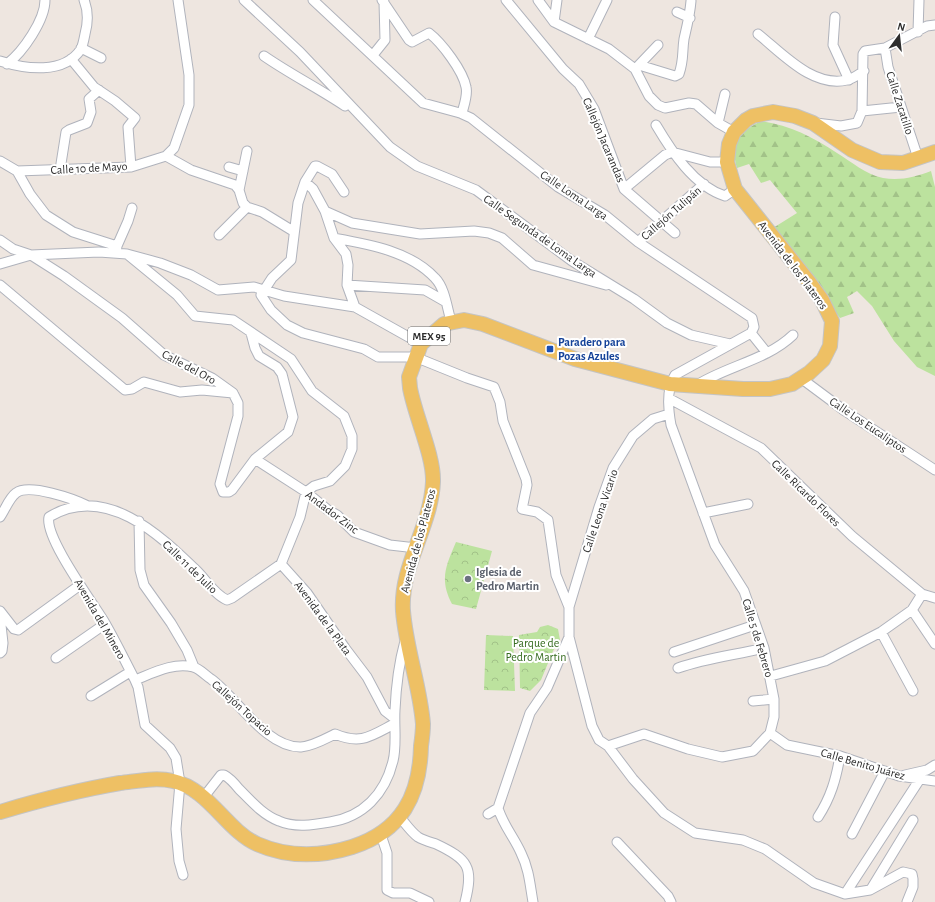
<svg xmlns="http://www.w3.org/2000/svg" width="935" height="902" font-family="'Alegreya Sans',sans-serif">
<defs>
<pattern id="forest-firs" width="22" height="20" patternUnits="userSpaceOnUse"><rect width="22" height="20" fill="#bce29e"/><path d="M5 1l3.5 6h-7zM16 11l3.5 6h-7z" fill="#a2c288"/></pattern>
<pattern id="park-crowns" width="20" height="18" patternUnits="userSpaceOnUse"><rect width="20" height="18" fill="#bce29e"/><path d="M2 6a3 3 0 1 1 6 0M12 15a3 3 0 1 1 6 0" fill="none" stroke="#a2c288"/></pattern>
</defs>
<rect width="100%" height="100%" fill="#eee6e0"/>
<path fill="url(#forest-firs)" d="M761 121C790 125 813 137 837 153 852 162 865 174 883 178 900 181 915 177 931 171L935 187V376L917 367 894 341 872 306 857 291 847 297 854 313 840 318 773 228 797 213 770 180 761 183 749 164 737 168C729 142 740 132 761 121Z"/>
<path fill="url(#park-crowns)" d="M456 542 492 551 476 609 452 604C439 579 446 566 456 542Z
M548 625 558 629 560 640 553 651 541 680 530 691 520 688 519 635 537 632 540 627Z
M486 635 513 636 515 691 484 690Z"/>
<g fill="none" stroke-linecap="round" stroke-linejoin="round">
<defs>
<path id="street" d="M244 0 300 52 390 147 417 166 476 190 572 261 634 299 667 323 691 335 730 344
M313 0 423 103 460 113 471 118 558 187 605 215 638 242 752 318 754 327 751 333 675 375C666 389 668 409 671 425L715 545 744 591 764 648 774 699V717L770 733 753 751 722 757 688 749 644 734 608 746
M382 0 409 40 412 42 429 33C442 43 463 71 466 87 468 95 464 105 462 113H460
M506 0 563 69 579 84 594 109 624 189 675 233
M538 0 554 22 609 49 635 69 649 96 658 105 665 108 689 103 696 104 718 123 734 132
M677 12 690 18
M835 17 833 45 849 80
M554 22 557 0
M918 32 919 0
M758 34C783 54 813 88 847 80 853 79 859 74 864 71
M588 39 607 0
M81 48 101 58
M885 48 888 67 918 158
M373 55 385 40 384 2
M264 56C290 74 318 88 345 106
M71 59 94 87 115 101 135 118 128 127 131 167
M0 61C25 69 64 75 81 49 83 45 84 39 85 34 88 23 88 10 84 0
M7 64C23 52 45 20 45 0
M639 65 675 76 679 74C684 60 682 52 684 39 687 26 690 14 691 1
M637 67 658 45
M862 111 901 107
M718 123 725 94
M816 123 841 126 857 123 862 111 863 54 865 51 885 48 927 26 935 25
M656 125C672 152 694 186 725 196L735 189
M166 156 191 170 235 185 239 190 243 203 247 207 262 212 293 231
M0 161 17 171 30 194 46 215 73 232 117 246 116 253
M229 167 243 171
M60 170 66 132 69 130 87 123 91 112 89 99 99 90
M17 171 131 167 166 156 174 148 189 105V75L178 0
M305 182 313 189 325 211 334 238 346 254 348 265 347 285 355 307
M624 189 665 155 672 152 710 162H727
M239 190 247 151
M344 192 332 174 317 166H315L305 182 298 203 291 260 272 278 261 295 271 310 287 325 303 333 364 349 378 357H415L467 378 494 387 500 402 503 421 526 479 527 485 522 509 537 512 548 520 556 575 569 607V637L592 726 599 740 608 746 633 779 664 813 695 833 743 840 765 849 814 883 845 894 870 890 903 872 912 874 913 879V887L907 902
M325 211 352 223 420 234 474 231 489 233 502 238 533 265 606 285
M219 235 247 207
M334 238C368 244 410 251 435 278 445 288 447 308 451 321
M0 240 13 249 31 255 64 276 122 318 164 355 212 378 233 393 238 403V416L220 484 223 492H229L232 490 255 459 288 432 293 417 282 374 277 367 259 356 255 348 251 333
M638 242 704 184
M117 246 128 221 132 208
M127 254 177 295 195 316 233 320 291 359 312 391 344 416 352 436V449L345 466 330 481 314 486 306 492 300 517 281 564 232 598 227 600C215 595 206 580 197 571 159 534 105 483 49 517 44 537 93 603 105 623 116 642 125 661 135 680L138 687 145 725 170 748 176 758 180 783 176 829 179 861 183 875
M0 264 31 255 99 252 127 254 160 263 191 275 218 290 254 287 284 296 355 307 421 344
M0 285 125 390 132 389 144 382 180 392 202 390 233 393
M347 285 425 290 446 302
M751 333 767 353
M802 379 845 411 935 470
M697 385C727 366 767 360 793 335
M670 399 761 448 852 536 922 594 935 598
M255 459 306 492 328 510 337 515 354 532 390 545 416 548
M703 513 748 504
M0 517C5 510 9 498 16 493 29 483 74 499 88 506
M139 521 140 570 144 585 171 623 187 650 194 667
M281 564 307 593 345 648 367 677 385 711 394 718
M569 607 599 507 613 468 633 436 653 419 669 414
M912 610 935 644
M0 611 14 629 18 630 80 585
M0 616 3 643 2 651 0 653
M881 632 913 691
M674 652 755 625
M56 658 105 624
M678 668C706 658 735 655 764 648
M771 676 825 661 881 632 912 610 922 594
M135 680C153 673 174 662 193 667 199 668 206 676 211 679 237 698 266 748 301 747 313 746 325 739 335 734 361 745 371 736 394 724
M91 696 130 672
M753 701 774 699
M770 733 787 745 840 756 899 776 935 781
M905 775 927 770 935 765
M203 798 221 775H224C230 778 235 784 239 789 251 801 263 815 279 821 295 828 313 825 330 822 363 817 385 794 393 761 397 746 394 726 395 710 396 687 399 663 405 641
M488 814 498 808
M399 816C405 823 411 832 418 837 423 840 430 842 436 844 468 859 474 867 465 902
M818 817C831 797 836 779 840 756
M852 834 885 771
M381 835 387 853V890L393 893H410L429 902
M617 842 668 896 671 902
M871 889 913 820
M845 894 920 779
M533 902C530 885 529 869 521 853 514 837 503 825 498 808L530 713 547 688 569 637"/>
<path id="primary" d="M0 812C40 800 79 790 120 783 138 781 156 777 173 781 209 789 226 830 257 844 289 858 320 857 352 847 402 831 420 795 421 746 422 739 423 731 423 724 420 686 406 649 403 611 400 566 431 527 433 482 434 456 415 416 410 388L409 377 421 344 444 324 464 320 483 324 575 359 670 384 743 389H770L792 384 809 373 823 360 830 346 832 321 822 300 809 282 735 189 727 162 729 144 734 132 746 120 753 116 773 112 795 116 813 123 852 150 880 162 903 163 935 152"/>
</defs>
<use href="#street" stroke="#b0b3bc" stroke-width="11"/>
<use href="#primary" stroke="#c4c4c4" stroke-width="16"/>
<use href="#street" stroke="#fff" stroke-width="9"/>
<use href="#primary" stroke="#eec064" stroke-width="14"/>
</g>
<rect fill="#1a4fb4" stroke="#fff" stroke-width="1.5" x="546" y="345" width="8" height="8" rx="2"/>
<circle fill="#6b7280" stroke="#fff" stroke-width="1.5" cx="468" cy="579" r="4"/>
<g text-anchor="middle" stroke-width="4" stroke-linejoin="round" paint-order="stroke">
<rect fill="#fff" stroke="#6c6c6c" stroke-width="1" x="408" y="327" width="42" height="18" rx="3"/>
<g font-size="11" font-weight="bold" fill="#2d2d2d">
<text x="429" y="340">MEX 95</text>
</g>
<g font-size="12" fill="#2d2d2d" stroke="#fff">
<text transform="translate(900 103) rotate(72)" y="4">Calle Zacatillo</text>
<text transform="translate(604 140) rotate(67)" y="4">Callejón Jacarandas</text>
<text transform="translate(89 168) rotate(-3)" y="4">Calle 10 de Mayo</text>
<text transform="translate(574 195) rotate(34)" y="4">Calle Loma Larga</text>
<text transform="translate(671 213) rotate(-41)" y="4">Callejón Tulipán</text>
<text transform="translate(540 236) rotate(35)" y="4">Calle Segunda de Loma Larga</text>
<text transform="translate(793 265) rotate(53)" y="4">Avenida de los Plateros</text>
<text transform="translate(189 367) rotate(28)" y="4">Calle del Oro</text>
<text transform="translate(868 425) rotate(34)" y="4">Calle Los Eucaliptos</text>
<text transform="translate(806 493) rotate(44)" y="4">Calle Ricardo Flores</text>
<text transform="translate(600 511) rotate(-71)" y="4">Calle Leona Vicario</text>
<text transform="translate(332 512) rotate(37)" y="4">Andador Zinc</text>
<text transform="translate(418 541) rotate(-75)" y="4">Avenida de los Plateros</text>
<text transform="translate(190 567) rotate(44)" y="4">Calle 11 de Julio</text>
<text transform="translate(323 618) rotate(54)" y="4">Avenida de la Plata</text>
<text transform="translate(100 619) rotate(60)" y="4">Avenida del Minero</text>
<text transform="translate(758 638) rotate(73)" y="4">Calle 5 de Febrero</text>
<text transform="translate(242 708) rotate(42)" y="4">Callejón Topacio</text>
<text transform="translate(863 764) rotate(16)" y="4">Calle Benito Juárez</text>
</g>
<g font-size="12" font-weight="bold" fill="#164399" stroke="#fff" text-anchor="start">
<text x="558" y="346">Paradero para<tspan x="558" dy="14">Pozas Azules</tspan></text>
</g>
<g font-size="12" font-weight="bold" fill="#5b616d" stroke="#fff" text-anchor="start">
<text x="476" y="576">Iglesia de<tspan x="476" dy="14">Pedro Martin</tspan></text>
</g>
<g font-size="12" fill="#346a1d" stroke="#fff">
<text x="536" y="647">Parque de<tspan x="536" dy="14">Pedro Martin</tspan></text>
</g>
</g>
<g transform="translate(899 36) rotate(15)" stroke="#ffffff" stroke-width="3" paint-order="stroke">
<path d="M0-3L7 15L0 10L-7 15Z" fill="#2d2d2d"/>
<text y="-6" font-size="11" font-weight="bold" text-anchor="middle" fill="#2d2d2d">N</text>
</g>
</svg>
